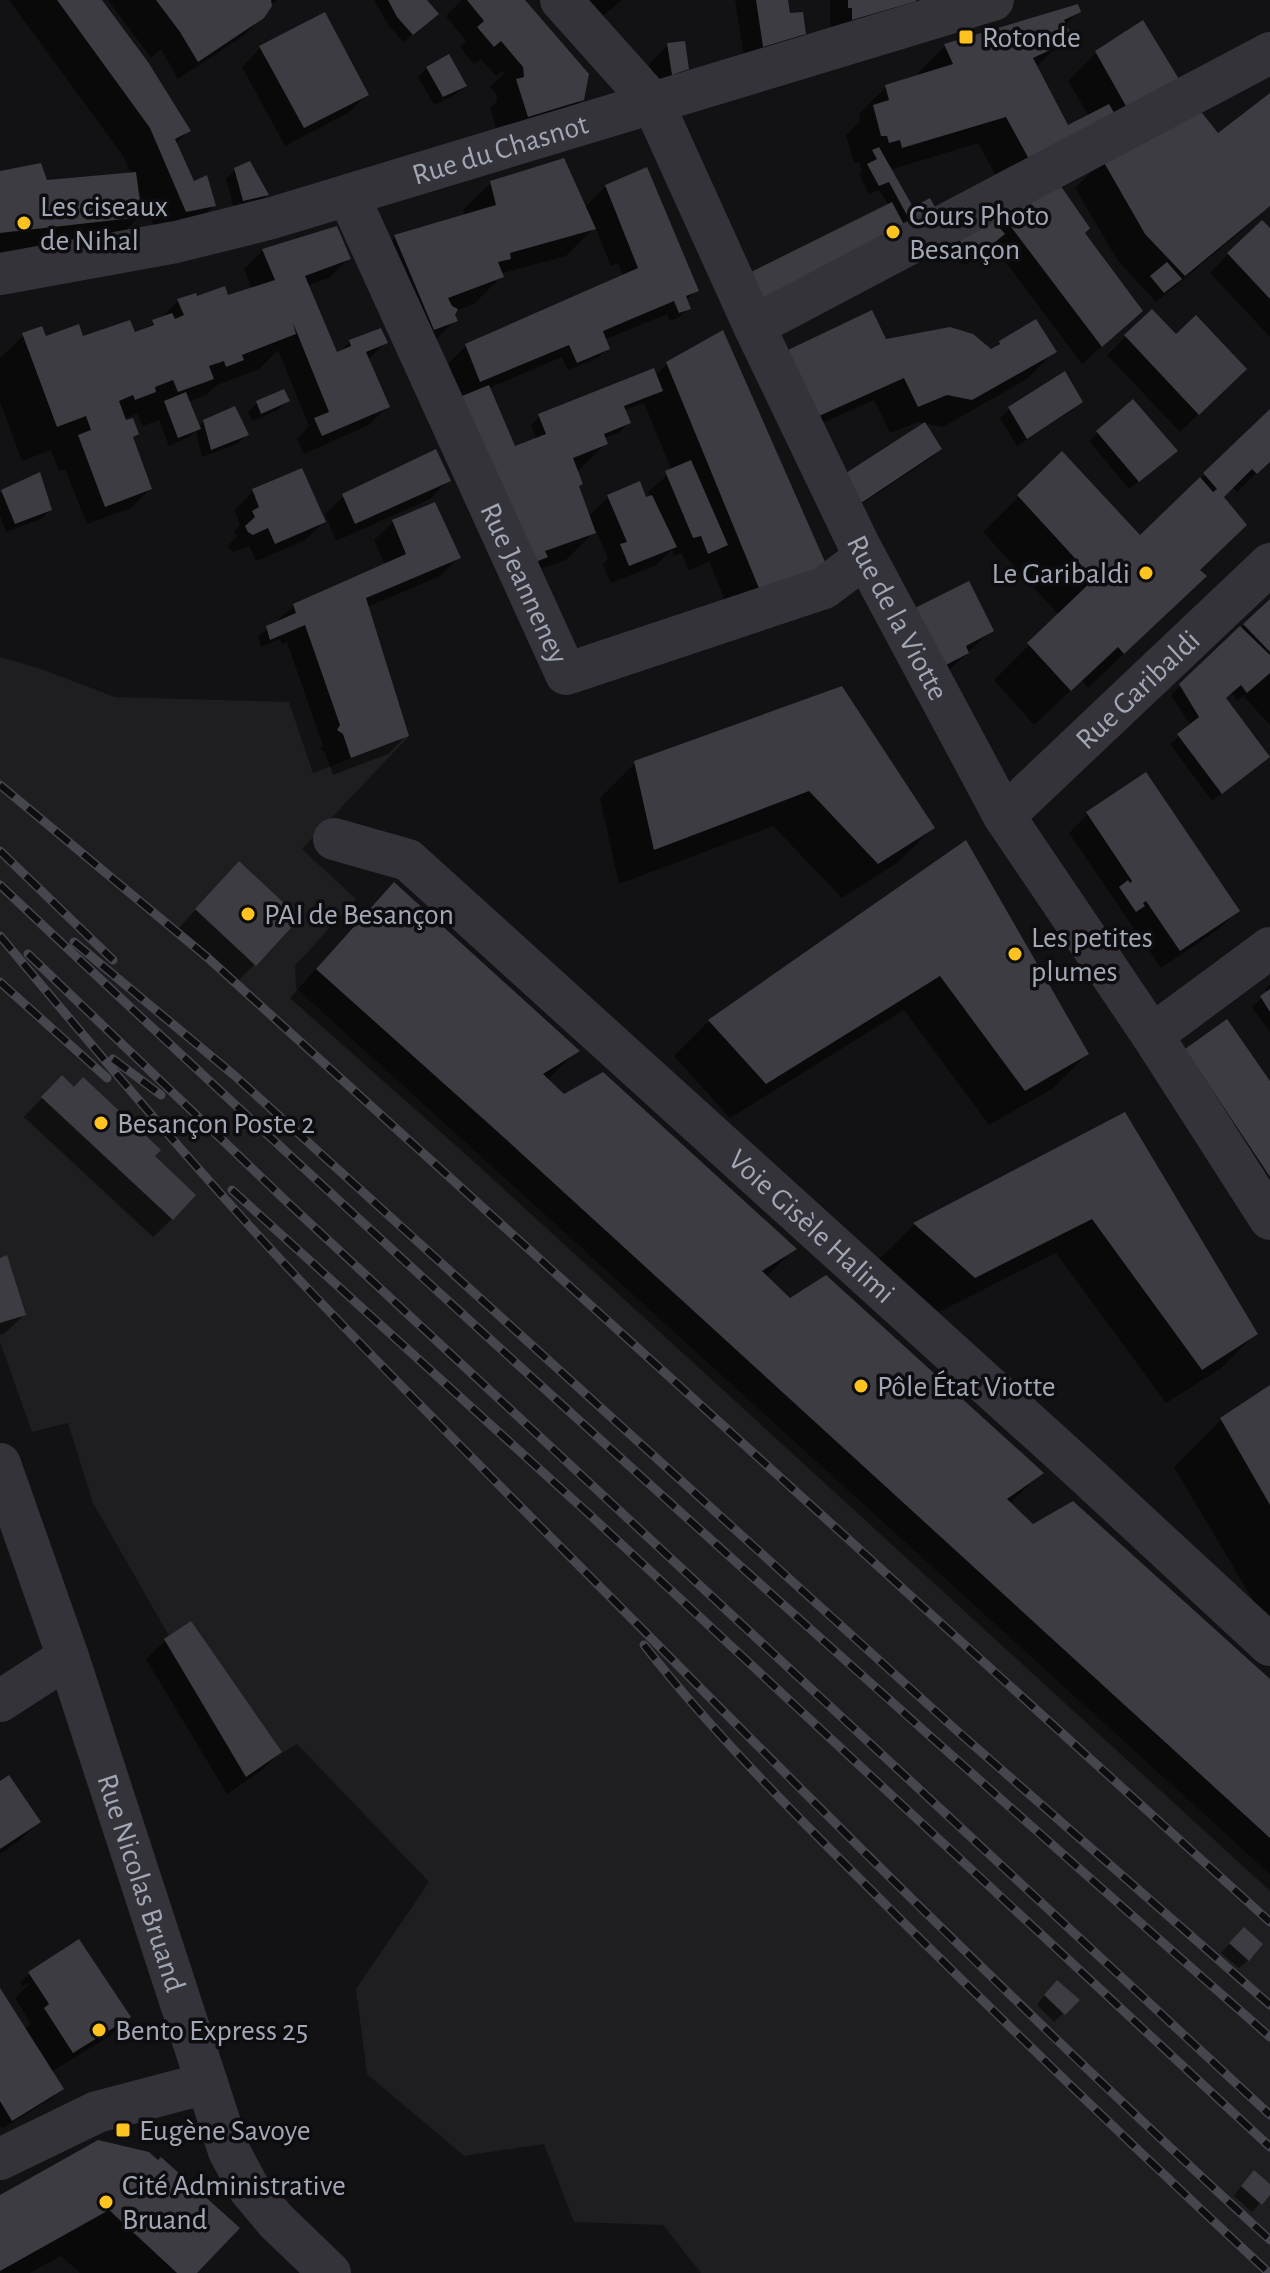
<svg xmlns="http://www.w3.org/2000/svg" width="1270" height="2273" font-family="'Alegreya Sans',sans-serif">
<rect width="100%" height="100%" fill="#121214"/>
<path fill="#1e1e21" d="M0 657 38 668 115 697 289 702 313 773 409 736 302 849 356 899 295 966 296 988 1270 1874V2273H701L663 2225 574 2222 544 2144 464 2156 367 2074 356 1989 429 1882 297 1744 248 1774 93 1503 68 1423 32 1432 0 1342Z"/>
<path fill="#0007" fill-rule="evenodd" d="M9 0H100L188 131 175 144 193 183 214 206 186 233 159 238 137 188 140 216 112 244 0 257V173L45 182 131 174 123 156Z
M108 0H277L274 3 269 2 262 17 243 36 178 79 161 49 151 58Z
M374 0H425L427 23 403 42 389 26Z
M462 0H523L582 99 554 127 497 132 490 108 497 101V95L490 87 504 73 502 71 496 76 481 59 474 64 460 47 466 41 446 16Z
M560 0H622L586 30Z
M735 0H786L788 16 804 34 785 53 745 64Z
M830 0H980L834 26H830Z
M1078 12 1065 25 1060 44 1036 67 1067 128 1089 116 1068 81 1096 53 1142 23 1180 84 1008 198 978 143 890 170 912 210 940 220 903 226 879 190 869 194 859 174 862 171 859 162 854 163 846 135 860 121 859 114 886 87 919 77 918 73 945 46Z
M668 45 687 68 668 87 653 92 649 64Z
M260 48 367 94 348 113 285 146 242 67Z
M427 68 465 85 456 94 434 105 418 77Z
M1270 96V204L1244 229 1156 302 1118 261 1075 188 1103 161 1218 135Z
M235 170 267 195 258 204 234 209 226 179Z
M491 183 584 208 606 186 696 290 686 301 688 308 679 317 670 321 667 314 604 340 608 348 599 357 568 370 562 357 489 388 514 448 537 440 531 425 540 416 655 376 667 364 827 571 735 625 709 561 689 571 682 553 674 556 672 550 656 565 611 583 603 564 608 559 596 530 566 560 529 573 447 365 466 346 623 276 618 263 611 266 595 227 566 256 500 274 501 277 474 304 454 312 455 320 428 348 368 264 395 237 465 216 463 210ZM644 403 672 471 648 492 650 497H608L588 517 577 487 578 471 605 444 603 439 620 432 629 423 624 410Z
M1001 213 1083 233 1141 311 1082 364 992 244 967 264H961L948 245Z
M1270 231V337L1210 273 1228 254Z
M263 250 349 258 330 277 307 286 336 355 350 342 380 330 385 343 367 361 387 407 369 425 304 454 297 439 309 426 278 350 259 369 217 385 206 395 188 402 198 428 204 421 246 435 237 444 202 457 196 431 189 437 169 446 159 420 143 426 137 414 128 417 122 424 137 434 132 439 150 489 131 508 87 524 65 469 59 471 51 450 22 461 0 402V358L24 335 45 339 134 335 160 319 178 301 227 298 252 289 244 269Z
M1152 311 1176 337 1244 369 1180 432 1107 355Z
M885 341 991 352 1000 342 1055 351 1027 379 943 427 918 422 890 433 874 400 800 433Z
M1064 374 1080 402 1071 411 1017 446 1000 418 1009 409Z
M283 391 287 401 278 410 252 421 248 412 257 403Z
M1270 412V459L1237 492 1232 487 1221 497 1198 571 1169 611 1088 688 1082 680 1034 725 994 680 1059 615 983 532 1062 454 1140 537Z
M924 425 940 449 931 458 851 511Z
M1098 432 1166 459 1129 489 1089 441Z
M448 480 430 499 336 541 325 514 344 496Z
M3 491 50 510 41 519 6 532 0 516V494Z
M253 491 324 522 305 540 256 561 249 546 233 552 227 546 237 537 234 531 240 525 235 510Z
M393 522 459 557 440 576 367 607 407 735 388 754 333 775 325 752 320 749 323 746 287 642 282 644 280 639 261 647 258 637 294 606 385 565 374 540Z
M1270 601V725L1243 696 1238 701 1231 693 1224 699 1268 757 1212 801 1170 744 1191 726 1171 695Z
M897 628 991 631 948 671Z
M841 689 932 828 897 863 842 898 773 826 619 884 600 798 635 763Z
M1088 814 1237 911 1219 929 1161 968 1069 833Z
M966 843 1087 1054 1052 1089 989 1125 904 1010 730 1118 674 1056 709 1021Z
M221 882 255 964 236 983 178 929Z
M367 912 577 1051 547 1080 564 1096 794 1249 765 1278 790 1301 1041 1473 1009 1504 1033 1527 1270 1682V1891L472 1160 290 998Z
M1270 984V1032L1252 1007 1268 993 1266 989Z
M1177 1060 1270 1082V1199Z
M43 1097 152 1156 172 1219 153 1237 24 1117Z
M1125 1115 1255 1334 1220 1369 1166 1403 1056 1253 939 1312 879 1259 914 1225Z
M0 1260 24 1315 5 1333 0 1335Z
M1270 1387V1629L1174 1467 1221 1420Z
M165 1641 280 1752 261 1771 227 1794 146 1659Z
M0 1784 39 1822 20 1840 0 1854Z
M1244 1929 1248 1960 1239 1968 1221 1953Z
M79 1942 129 2017 110 2036 51 2072 61 2089 52 2098 3 2128 0 2126V1992L24 2030 31 2024 15 1998 30 1983 22 1986 20 1983 29 1974Z
M1048 1991 1077 2000 1054 2022 1037 2005Z
M148 2154 195 2273H80L61 2256 30 2273H0V2197Z
M1245 2181 1270 2187V2192L1252 2212 1234 2196Z"/>
<path fill="#3c3c42" d="M57 0H102L148 62 191 131 175 139 194 181 207 175 216 206 186 212 150 128Z
M156 0H271L272 6 264 18 198 62 180 32Z
M388 0H427L439 14 413 35 397 17Z
M467 0H525L589 74 584 100 528 117 516 79 524 77 523 67 501 41 494 47 477 27 484 21Z
M756 0H788L790 13 803 12 806 34 763 47Z
M848 0H916L917 1 852 20V8H848Z
M1078 4 1081 12 1064 20 1070 32 1061 45 1033 58 1068 125 1109 104 1123 128 1036 172 1006 117 902 148 900 140 889 143 887 136H881L873 105 889 100 885 85 953 64 944 44Z
M325 12 369 95 304 128 259 46Z
M1143 20 1182 84 1131 115 1095 51Z
M685 41 689 69 672 75 667 43Z
M449 54 467 86 443 97 426 67Z
M1270 93V206L1185 276 1145 234 1102 159 1199 109 1218 133Z
M879 147 913 207 930 198 943 221 926 230 917 216 909 219 889 182 879 186 867 164 877 159 872 150Z
M564 158 596 229 510 253 511 259 498 262 504 277 448 298 452 306 458 309 455 315 458 321 434 330 394 235 496 205 490 181Z
M250 161 269 195 243 201 234 168Z
M41 163 47 180 136 172 142 217 0 233V171Z
M647 167 699 291 686 296 691 309 679 313 674 301 603 331 610 349 577 363 569 345 480 382 465 344 638 268 605 185Z
M1058 182 1090 228 1085 233 1143 311 1102 347 999 211Z
M892 202 909 234 768 307 751 273 753 271Z
M990 216 1005 234 978 256 970 255 955 234Z
M1262 220 1270 228V299L1227 253Z
M337 226 351 259 305 276 337 352 351 346 349 340 381 328 388 343 366 352 390 407 322 436 314 418 329 412 293 323 296 334 242 355 244 360 226 367 224 361 209 366 214 379 178 392 173 380 155 387 156 392 135 400 133 395 119 401 126 420 133 418 139 434 133 437 152 489 105 507 78 435 91 430 86 416 57 427 22 333 42 326 46 336 79 324 83 336 130 320 135 332 154 325 152 320 172 313 175 319 184 315 177 299 196 293 197 296 225 286 228 295 275 280 262 249Z
M1167 262 1182 279 1164 293 1150 276Z
M1152 309 1176 334 1196 315 1247 369 1199 415 1124 335Z
M872 310 886 339 950 327 973 334 991 349 1000 344 999 341 1036 319 1057 352 972 400 947 395 918 407 904 378 819 416 788 350Z
M723 330 829 571 763 598 666 362Z
M654 368 663 391 624 406 631 423 604 434 608 444 573 458 583 484 579 486 596 533 545 551 548 557 533 563 462 396 489 385 515 446 546 434 538 414Z
M1065 371 1083 402 1027 439 1008 407Z
M284 389 290 401 261 414 256 401Z
M186 392 201 429 178 438 164 401Z
M1133 399 1178 451 1139 482 1096 431Z
M235 406 249 435 211 450 203 420Z
M1270 409V462L1257 474 1252 469 1224 497 1247 525 1200 570 1207 576 1124 654 1118 647 1071 691 1027 643 1094 579 1017 495 1062 451 1140 535 1200 477 1213 492 1217 489 1203 473Z
M925 422 942 449 861 503 846 473Z
M436 449 451 481 355 524 342 494Z
M691 460 728 545 708 554 701 536 693 538 665 471Z
M302 468 326 522 275 544 268 528 253 535 248 532 245 526 255 517 252 511 259 507 252 489Z
M40 472 52 510 15 524 1 490Z
M640 481 646 497 652 495 677 547 629 566 620 544 627 542 607 495Z
M435 502 461 558 366 598 409 736 351 758 343 734 337 730 340 725 305 625 270 640 266 626 296 613 293 604 406 554 392 520Z
M969 581 994 631 966 646 969 653 944 666 915 608Z
M1270 599V652L1243 624Z
M1240 626 1270 655V673L1247 693 1241 685 1226 698 1270 757 1222 794 1177 734 1199 717 1179 684Z
M842 686 935 828 878 864 809 791 654 850 634 761Z
M1146 772 1240 911 1180 951 1146 901 1143 903 1145 906 1136 912 1119 887 1128 880 1130 883 1132 881 1086 812Z
M966 840 1089 1054 1025 1091 940 976 766 1084 708 1020Z
M239 861 300 918 256 966 195 909Z
M394 882 580 1051 543 1074 564 1094 603 1072 797 1249 762 1271 790 1298 826 1275 1044 1473 1007 1499 1033 1524 1073 1501 1270 1679V1838L499 1133 316 969Z
M1270 989V1012L1260 996Z
M1227 1019 1270 1081V1177L1185 1049Z
M62 1075 74 1087 83 1077 161 1150 155 1156 196 1195 173 1220 41 1097Z
M1125 1112 1258 1334 1202 1370 1092 1219 975 1278 913 1223Z
M7 1255 26 1315 0 1323V1258Z
M1270 1385V1505L1220 1418Z
M191 1621 282 1752 246 1777 164 1639Z
M9 1775 41 1822 0 1849V1781Z
M1244 1927 1263 1944 1249 1961 1229 1943Z
M79 1939 131 2017 73 2053 44 2008 49 2004 28 1972Z
M1057 1980 1080 2000 1065 2015 1044 1995Z
M0 1988 64 2089 12 2121 0 2101Z
M98 2140 149 2152 158 2160 161 2157 240 2228 197 2273H177L109 2210 0 2271V2195Z
M1254 2170 1270 2184V2195L1262 2205 1241 2186Z"/>
<g fill="none" stroke-linecap="round" stroke-linejoin="round">
<g stroke="#333339" stroke-width="42">
<path id="s1" d="M561 0 653 103 754 326 859 545 1004 816 1152 1035 1270 1219"/>
<path id="s2" d="M349 197 566 674 824 588 865 557"/>
<path id="s3" d="M0 274 176 242 272 218 993 0"/>
<path d="M754 326 1270 53"/>
<path id="s4" d="M1004 816 1270 564"/>
<path id="s5" d="M334 839 408 860 1080 1469 1270 1645"/>
<path d="M1152 1035 1270 948"/>
<path id="s6" d="M0 1464 68 1657 229 2151 250 2190 276 2221 330 2273"/>
<path d="M0 1701 68 1657"/>
<path d="M0 2159 97 2112 207 2083"/>
</g>
<defs>
<path id="rail" d="M0 785 208 958 1270 1922
M0 851 113 960
M0 885C416 1277 841 1660 1270 2037
M0 936C100 1055 200 1175 307 1288 418 1405 533 1519 647 1634 850 1840 1056 2044 1270 2240
M74 942 235 1076 955 1729 1270 2005
M28 954 286 1201 1270 2115
M0 982 107 1078
M113 1059 161 1095
M232 1190 590 1515 1270 2147
M644 1645C721 1743 809 1828 897 1916 1019 2037 1143 2156 1269 2273"/>
</defs>
<use href="#rail" stroke="#46474e" stroke-width="9"/>
<use href="#rail" stroke="#0d0d0f" stroke-width="6" stroke-dasharray="18" stroke-linecap="butt"/>
</g>
<g fill="#ffc31f" stroke="#0d0d0f" stroke-width="3">
<rect x="958" y="29" width="16" height="16" rx="4"/>
<circle cx="24" cy="223" r="8"/>
<circle cx="893" cy="232" r="8"/>
<circle cx="1146" cy="573" r="8"/>
<circle cx="248" cy="914" r="8"/>
<circle cx="1015" cy="954" r="8"/>
<circle cx="101" cy="1123" r="8"/>
<circle cx="861" cy="1386" r="8"/>
<circle cx="99" cy="2030" r="8"/>
<rect x="115" y="2122" width="16" height="16" rx="4"/>
<circle cx="106" cy="2202" r="8"/>
</g>
<g text-anchor="middle" stroke-width="7" stroke-linejoin="round" paint-order="stroke">
<g font-size="30" fill="#a2a7b6" stroke="#0d0d0f" text-anchor="start">
<text x="982" y="47">Rotonde</text>
<text x="40" y="216">Les ciseaux<tspan x="40" dy="34">de Nihal</tspan></text>
<text x="909" y="225">Cours Photo<tspan x="909" dy="34">Besançon</tspan></text>
<text x="1130" y="583" text-anchor="end">Le Garibaldi</text>
<text x="264" y="924">PAI de Besançon</text>
<text x="1031" y="947">Les petites<tspan x="1031" dy="34">plumes</tspan></text>
<text x="117" y="1133">Besançon Poste 2</text>
<text x="877" y="1396">Pôle État Viotte</text>
<text x="115" y="2040">Bento Express 25</text>
<text x="139" y="2140">Eugène Savoye</text>
<text x="122" y="2195">Cité Administrative<tspan x="122" dy="34">Bruand</tspan></text>
</g>
<g font-size="30" fill="#a2a7b6" stroke="#0d0d0f">
<text dy="10" stroke="none"><textPath href="#s3" startOffset="516">Rue du Chasnot</textPath></text>
<text dy="10" stroke="none"><textPath href="#s2" startOffset="424">Rue Jeanneney</textPath></text>
<text dy="10" stroke="none"><textPath href="#s1" startOffset="708">Rue de la Viotte</textPath></text>
<text dy="10" stroke="none"><textPath href="#s4" startOffset="184">Rue Garibaldi</textPath></text>
<text dy="10" stroke="none"><textPath href="#s5" startOffset="622">Voie Gisèle Halimi</textPath></text>
<text dy="10" stroke="none"><textPath href="#s6" startOffset="442">Rue Nicolas Bruand</textPath></text>
</g>
</g>
</svg>
